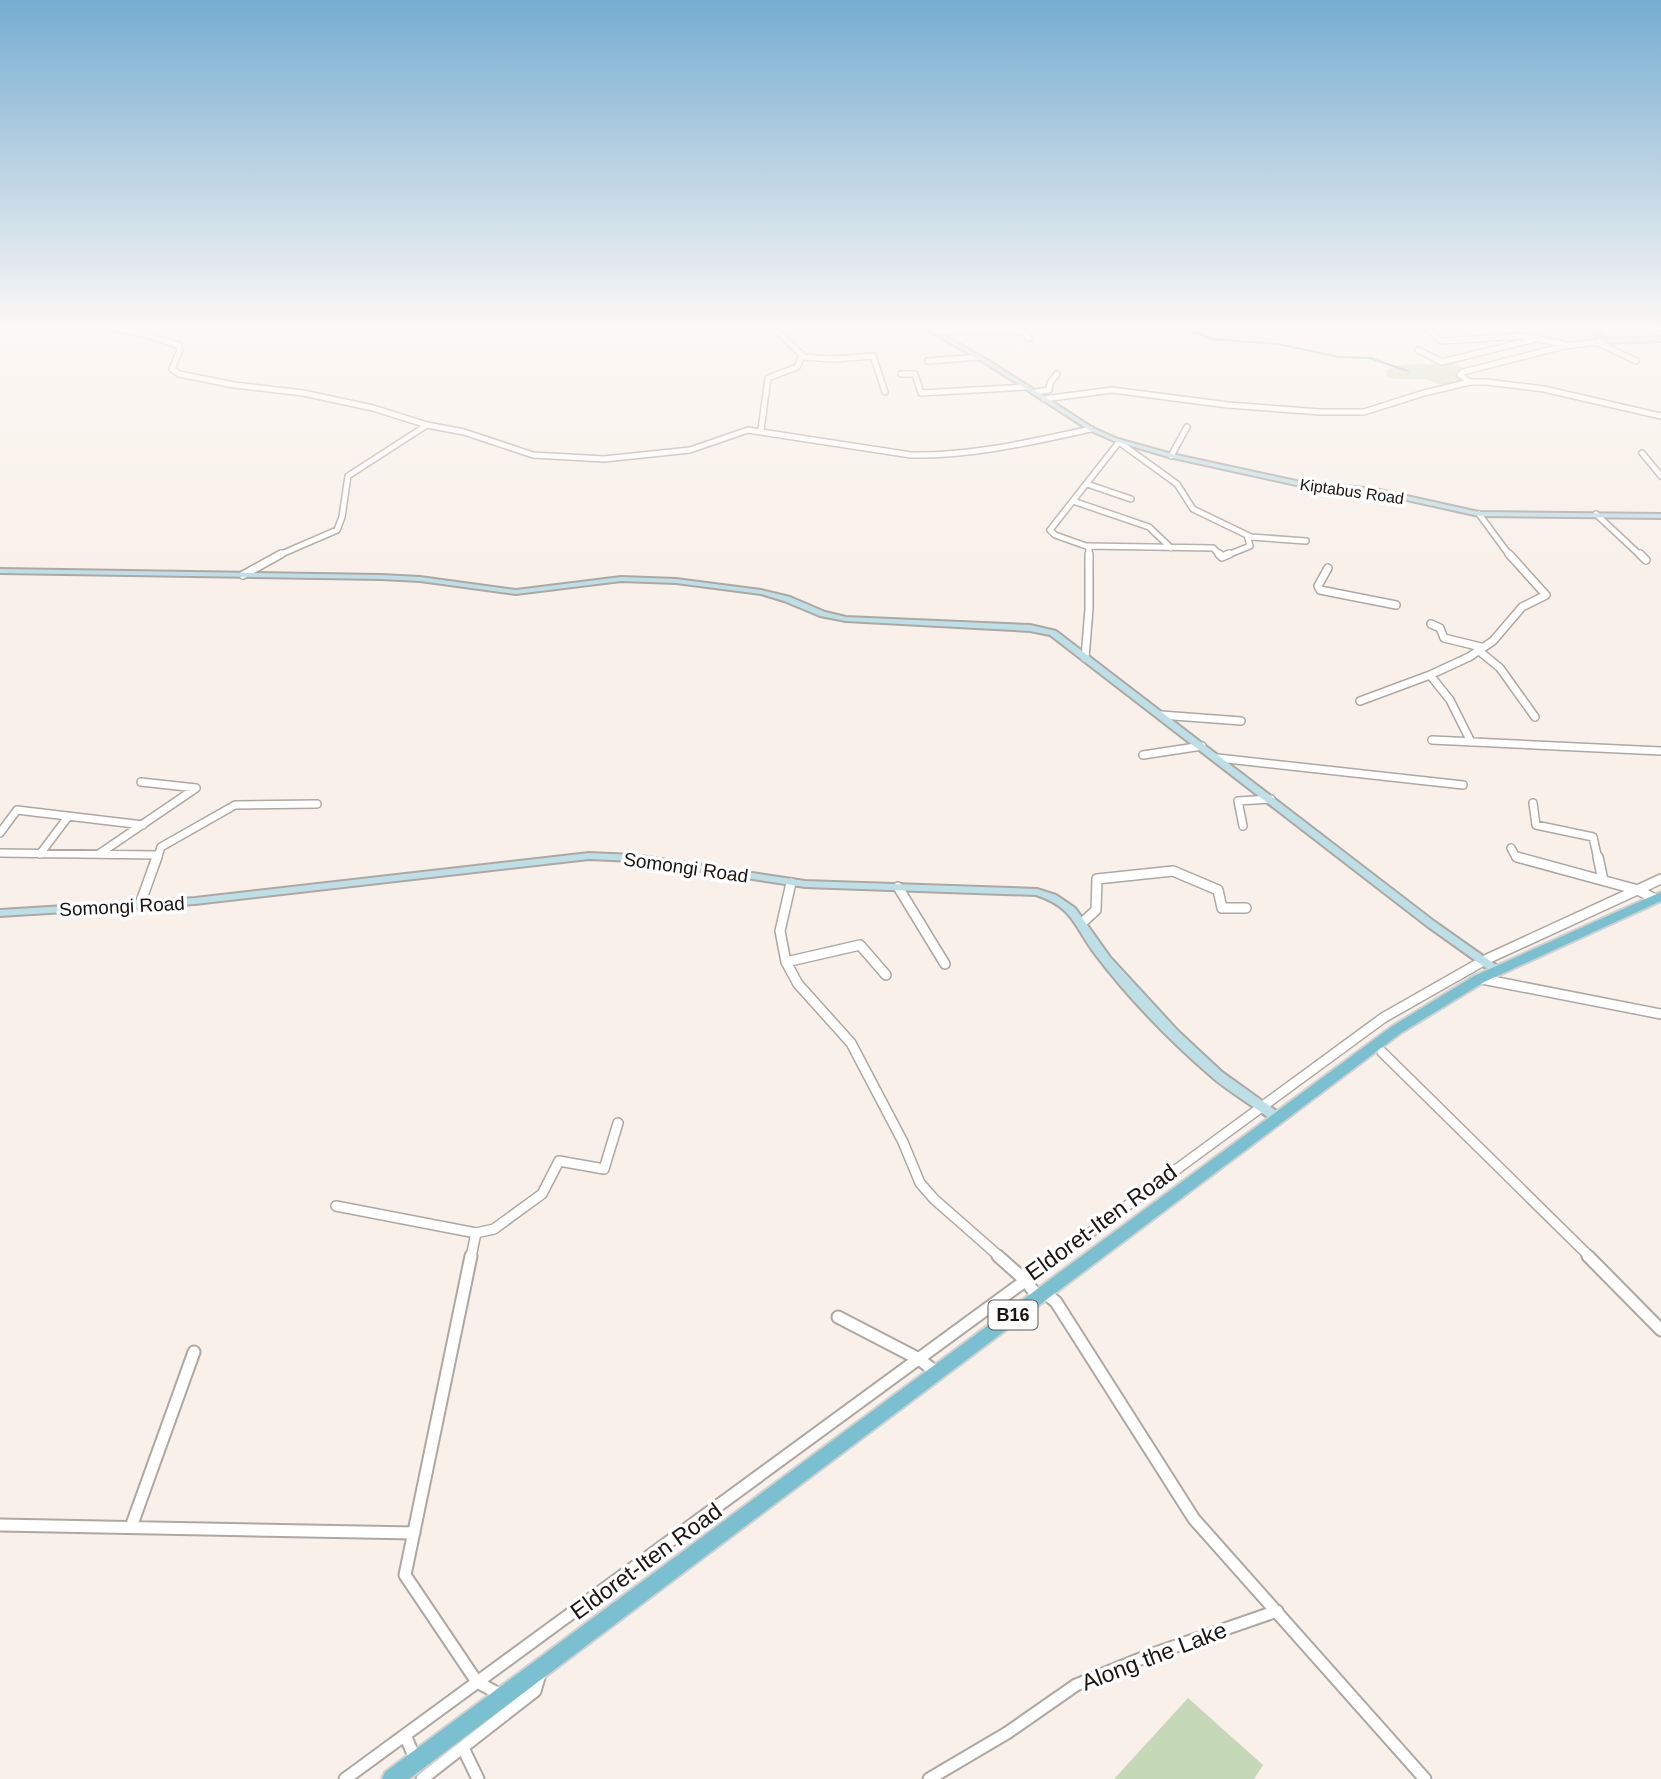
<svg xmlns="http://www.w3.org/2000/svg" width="1661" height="1779" font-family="Helvetica,sans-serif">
<rect width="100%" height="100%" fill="#f8f0e9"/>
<path fill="#c5d8b7" d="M1452 363 1466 369 1457 375 1467 381 1445 386 1426 379H1396L1386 376 1387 370 1399 365Z
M1188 1698 1263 1765 1254 1779H1114Z"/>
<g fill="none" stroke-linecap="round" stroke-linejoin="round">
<path stroke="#6ba2ac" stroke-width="2" d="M1170 324 1213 339 1278 344 1338 357 1370 358 1408 371"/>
<defs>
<path id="street-far3" d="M96 324 144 334 178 345 180 350 172 369 179 374 234 385 303 393 373 408 427 425 464 432 533 455 604 459 690 450 748 430 911 455C973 456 1031 442 1091 429
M1423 324 1441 341 1522 336 1564 344
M934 331H1021L1029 338
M1596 342 1636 361
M1418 350 1442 362 1532 340
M802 357 835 359 873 356 885 392
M928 361 978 357
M901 374H915L921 393 1026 387
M1470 382 1460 375 1463 372 1564 346 1605 341
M1035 392 1049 390 1050 383 1057 374
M1044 399 1112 390 1228 405 1320 412H1364L1424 393 1470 382H1486L1544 389 1661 416
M761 430 768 378 797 367 802 355 770 324
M1642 453 1661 476
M1171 456 1187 427
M1087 484 1131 499
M1073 501 1149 527 1171 548
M1479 514 1510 556
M1596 514 1641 556
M1088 546 1213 548 1221 556
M277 556 337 530 342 517 348 476 427 425
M1089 556V547L1055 535 1050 530 1119 442 1177 484 1193 509 1251 537 1306 541
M1225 556 1250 546 1247 535"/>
<path id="street-far2" d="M1219 554 1222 557 1229 554
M1640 554 1646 560
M1328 568 1318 586 1320 590 1396 605
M243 575 281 554
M1431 624 1440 628 1444 638 1481 647
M1478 650 1500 668 1535 717
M1085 658 1089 609V554
M1360 701 1430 675
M1161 715 1241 721
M1432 740 1661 751
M1471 742 1450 700 1430 675 1469 657 1493 641 1522 607 1546 595 1509 554
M1143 755 1202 746
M1218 758 1463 785
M1533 803 1536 825 1593 837 1598 859
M1243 826 1238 801 1271 799
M0 833 17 810 143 825
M1511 848 1516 857 1521 859
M0 853 158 855
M40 854 68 817
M99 854 196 788 141 782
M157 859 161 847 235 805 317 804"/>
<path id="street-far1" d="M1517 857 1638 890 1655 899
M1598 857 1603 880
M791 883 780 931 786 962 798 984 851 1043 903 1142 920 1183 934 1199 1000 1257
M898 887 945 964
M140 904 157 857
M1082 923 1096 910 1097 879 1173 871 1218 890 1222 908H1246
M786 962 860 945 886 975
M1482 979 1661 1014
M1382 1052 1590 1257
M336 1206 476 1233 494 1229 542 1194 559 1161 604 1169 618 1123
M471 1257 476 1233
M1057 1257 1383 1018 1485 960 1661 879"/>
<path id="street" d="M471 1256 405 1575 477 1682 503 1696
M998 1256 1025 1280 1038 1297
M1588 1256 1661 1330
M1044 1292 1056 1302 1194 1519 1425 1779
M838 1317 919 1359 937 1373
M0 1525 414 1533
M131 1527 194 1352
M405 1735 416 1761
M463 1748 478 1779
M345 1779 1059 1256
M422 1779 535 1691 540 1674
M929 1779 1007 1733 1076 1685 1150 1655 1277 1611"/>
<path id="secondary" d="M918 324H925L994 364 1093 428 1118 439 1172 454 1296 481 1375 489 1479 512 1661 514V518L1479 516 1375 493 1296 485 1169 457 1114 441 1089 430 990 366Z
M1590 324H1596L1598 331 1606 339 1661 337V341L1605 343 1593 333Z
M0 569 381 575 420 577 516 590 621 577 676 579 761 590 790 597 825 612 846 617 1030 625 1056 631 1435 922 1503 970 1501 973H1493L1427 926 1050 635 1030 631 846 621 820 616 784 601 761 594 676 583 621 581 516 594 420 581 381 579 0 573Z
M589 853 634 855 805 881 1037 889 1056 895 1075 908 1110 957 1178 1031 1222 1072 1275 1110 1284 1119 1282 1122H1274C1254 1106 1232 1094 1213 1078 1170 1041 1129 999 1095 954 1074 926 1073 907 1036 895L805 887 634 861 589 859 195 904 0 916V910L195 898Z"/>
<path id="primary" d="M1661 892V901L1484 982 1401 1033 409 1779H382L385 1772 1391 1027 1474 976Z"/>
</defs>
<use href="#street-far3" stroke="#afa7a1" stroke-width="8"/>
<use href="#street-far2" stroke="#afa7a1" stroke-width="10"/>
<use href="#street-far1" stroke="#afa7a1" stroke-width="12"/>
<use href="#street" stroke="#afa7a1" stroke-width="15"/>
<use href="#secondary" stroke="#afa7a1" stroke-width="4"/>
<use href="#primary" stroke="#d1d0d0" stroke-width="4"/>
<use href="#street-far3" stroke="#fff" stroke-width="5"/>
<use href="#street-far2" stroke="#fff" stroke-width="7"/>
<use href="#street-far1" stroke="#fff" stroke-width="9"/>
<use href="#street" stroke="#fff" stroke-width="11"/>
<use href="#secondary" fill="#bde0e8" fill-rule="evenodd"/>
<use href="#primary" fill="#7bc0d1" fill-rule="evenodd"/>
</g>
<linearGradient id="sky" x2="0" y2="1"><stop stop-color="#76add0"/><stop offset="0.57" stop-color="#fcf8f5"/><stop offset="1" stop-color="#fcf8f5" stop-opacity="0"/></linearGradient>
<rect width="1661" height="573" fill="url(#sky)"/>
<g text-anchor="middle" stroke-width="7" stroke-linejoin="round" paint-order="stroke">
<g font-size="16" fill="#181513" stroke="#fff">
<text transform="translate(1352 491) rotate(8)" y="6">Kiptabus Road</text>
</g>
<rect fill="#fff" stroke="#5d5b5a" stroke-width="2" x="988.5" y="1300.5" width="49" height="29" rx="5"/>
<g font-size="18" font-weight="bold" fill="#181513">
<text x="1013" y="1321">B16</text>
</g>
<g font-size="19" fill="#181513" stroke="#fff">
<text transform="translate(686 867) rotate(8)" y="7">Somongi Road</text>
<text transform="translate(122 906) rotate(-3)" y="7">Somongi Road</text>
</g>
<g font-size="23" fill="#181513" stroke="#fff">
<text transform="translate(1101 1222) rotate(-36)" y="8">Eldoret-Iten Road</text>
<text transform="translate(646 1561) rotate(-36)" y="8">Eldoret-Iten Road</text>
<text transform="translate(1154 1656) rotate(-21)" y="8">Along the Lake</text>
</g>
</g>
</svg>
